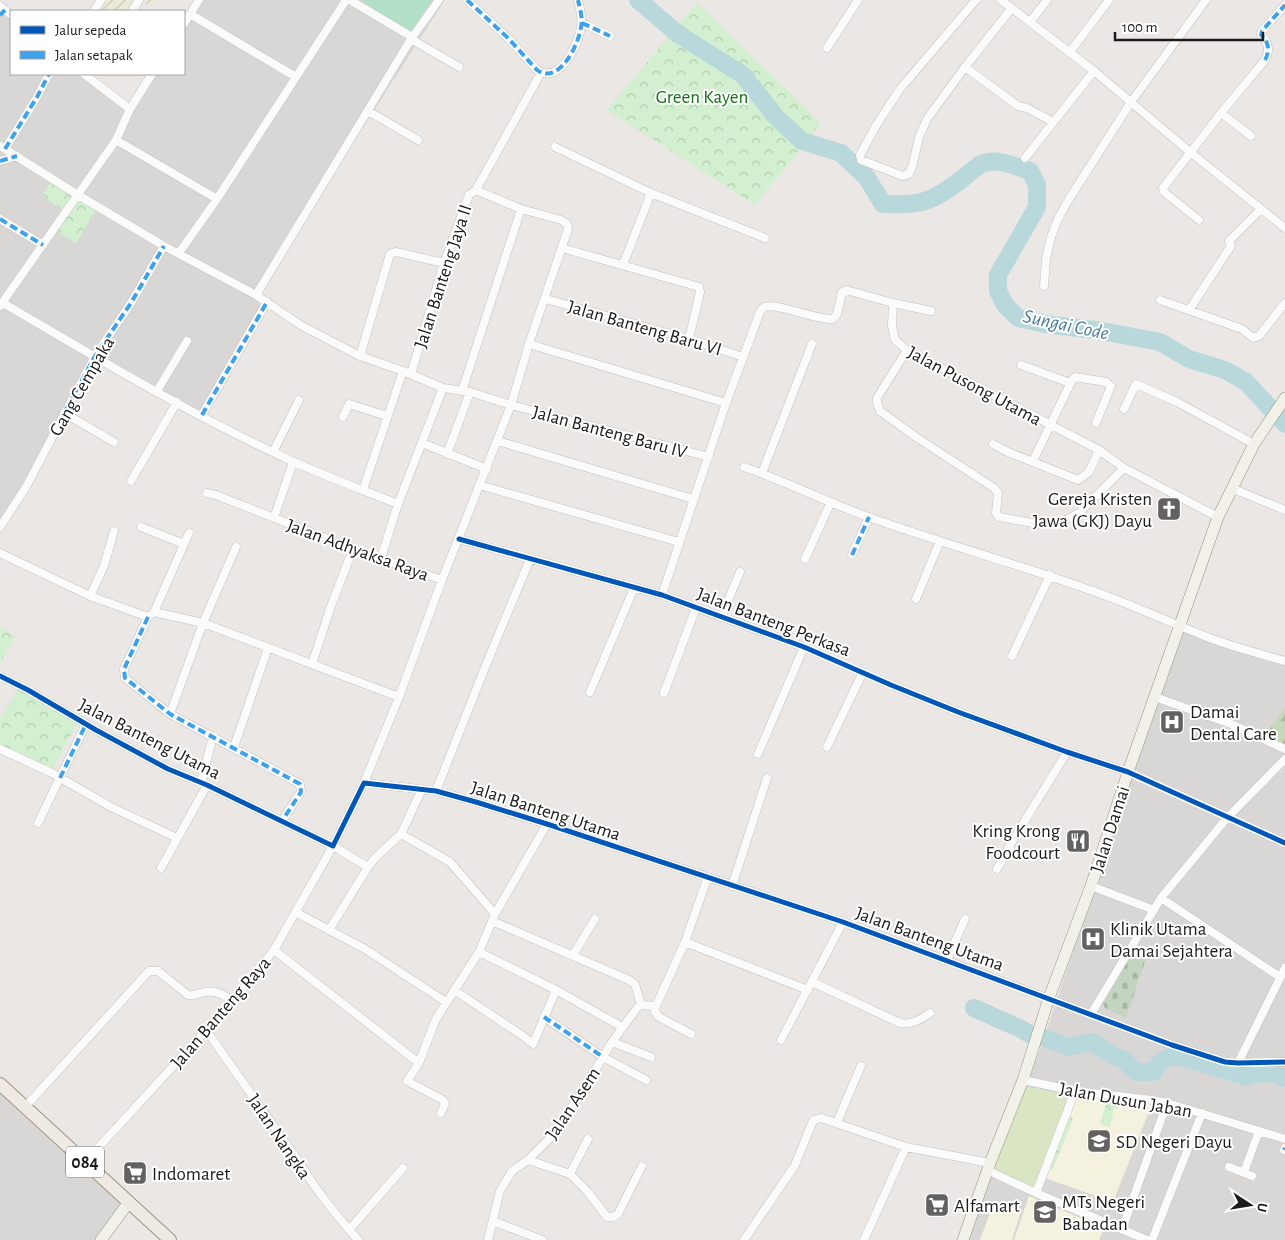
<svg xmlns="http://www.w3.org/2000/svg" width="1285" height="1240" font-family="'Alegreya Sans',sans-serif">
<defs>
<pattern id="farmland-furrows" width="10" height="10" patternUnits="userSpaceOnUse" patternTransform="scale(1.25)"><rect width="10" height="10" fill="#ebe9d7"/><path d="M-1 1l2-2M0 10L10 0M9 11l2-2" fill="none" stroke="#c9c7b8"/></pattern>
<pattern id="forest-firs" width="22" height="20" patternUnits="userSpaceOnUse" patternTransform="scale(1.25)"><rect width="22" height="20" fill="#c7d7ba"/><path d="M5 1l3.5 6h-7zM16 11l3.5 6h-7z" fill="#aab89f"/></pattern>
<pattern id="cemetery-stones" width="16" height="16" patternUnits="userSpaceOnUse" patternTransform="scale(1.25)"><rect width="16" height="16" fill="#c3d4c1"/><path d="M2 7V4a2 2 0 0 1 4 0v3zM10 15v-3a2 2 0 0 1 4 0v3z" fill="#a7b5a5"/></pattern>
<pattern id="park-crowns" width="20" height="18" patternUnits="userSpaceOnUse" patternTransform="scale(1.25)"><rect width="20" height="18" fill="#d2efcf"/><path d="M2 6a3 3 0 1 1 6 0M12 15a3 3 0 1 1 6 0" fill="none" stroke="#b4ccb1"/></pattern>
</defs>
<rect width="100%" height="100%" fill="#eae7e4"/>
<path fill="#d9d7d5" d="M199 0H445L256 294 267 302 202 415 95 357 0 527V9L11 18V74H84L130 109 152 74H184V23Z
M1180 626 1285 658V1240H966L1044 1039Z
M0 1089 123 1201 99 1240H0Z"/>
<path fill="#f4f1de" d="M1078 1095 1111 1096 1152 1104 1113 1202 1045 1178Z
M1029 1196 1104 1228 1099 1240H1014Z
M994 1202 1021 1211 1012 1240H980Z"/>
<path fill="url(#farmland-furrows)" d="M98 0H158L154 7 142 1 135 11H95Z"/>
<path fill="#dae6c3" d="M1025 1081 1074 1092 1035 1192 989 1169Z"/>
<path fill="url(#forest-firs)" d="M1285 707V744L1265 736Z"/>
<path fill="url(#cemetery-stones)" d="M1131 948 1148 953 1126 1018 1105 1008 1101 998Z"/>
<path fill="url(#park-crowns)" d="M697 3 821 123 755 205 607 110Z
M52 181 72 195 63 211 42 195Z
M78 199 97 209 76 243 56 231Z
M0 628 15 636 1 662 0 661Z
M20 687 78 722 51 772 0 748V718Z
M1108 1097 1122 1099 1118 1109 1114 1108 1110 1127 1100 1124Z
M1067 1115 1073 1119 1052 1171 1046 1170Z"/>
<path fill="#b1dfc7" d="M361 0H432L410 33Z"/>
<g fill="none" stroke-linecap="round" stroke-linejoin="round">
<path stroke="#b8d8dc" stroke-width="3" d="M1028 1085 1053 1090"/>
<path stroke="#b8d8dc" stroke-width="18" d="M638 0 678 34 743 75 776 117 802 141 841 153 867 178 883 204C921 206 932 202 962 179 969 174 977 165 984 163 998 158 1017 167 1030 171L1037 185V207L998 275V291L1005 305 1018 318 1045 324 1102 331 1160 342 1189 359 1225 370 1246 382 1285 424
M974 1008 1021 1029 1031 1035
M1043 1037 1068 1047 1092 1042 1112 1055 1124 1060 1136 1072H1153C1157 1066 1162 1059 1171 1057 1181 1055 1233 1073 1247 1077 1260 1072 1273 1070 1285 1078"/>
<defs>
<path id="street" d="M350 0 412 37
M467 0 508 38 537 70C559 86 579 44 581 27 583 18 580 9 578 0
M976 0 900 89 877 124 860 155 861 160 903 176 909 174 913 164 919 137 927 119 965 67 1011 9
M1001 0 1094 71 1190 152 1285 228
M0 6 11 15
M94 11 101 0
M132 11 139 0
M190 14 296 77
M1030 22 1047 0
M582 23 610 36
M184 24 199 0
M411 39 459 67
M827 48 858 0
M1070 52 1109 0
M965 67 1018 106 1027 108 1053 122
M84 74 130 109
M368 111 418 140
M1221 113 1251 136
M116 140 217 199
M0 146 78 195 164 246 256 295 302 326 360 356 403 371 443 388 470 392 511 405 709 457
M555 147 651 193 765 238
M5 149 37 97 49 74
M1025 158 1094 71
M0 161 17 156
M0 219 43 245
M1199 220 1164 192 1163 188 1221 113 1265 60C1270 51 1269 42 1261 35L1262 31 1285 5
M562 248 699 287 700 292 689 339
M179 253 217 199 346 0
M623 265 651 193
M1044 286 1046 259 1051 237 1058 219 1069 199 1131 102 1206 0
M256 295 411 39 439 0
M546 299 689 339 743 357
M1160 300 1242 329 1253 338 1259 336 1285 303
M3 303C97 358 192 416 292 461 327 477 363 490 398 504
M893 303 931 311
M0 306 116 140 130 109 152 74
M1189 310 1231 246 1229 241 1261 209
M529 344 726 403
M907 350 877 398V403L880 411 916 437 994 488 998 493 996 513 999 517 1038 524 1062 522 1079 513 1124 468
M360 356 390 254 396 252 444 263
M1021 365 1070 383
M411 374 444 263 469 195 476 190 538 78
M157 391 187 341
M462 391 521 209
M1124 409 1136 384 1177 402 1254 444
M64 413 114 442
M202 415 267 302
M343 417 349 404 387 416
M498 441 693 499
M422 443 487 469
M993 444 1008 452 1078 480 1089 472 1099 450
M273 452 299 400
M447 454 470 392
M1033 461 1072 380 1075 377 1106 382 1111 386 1096 423
M744 467C788 482 830 504 874 519 950 546 1028 567 1104 595 1137 607 1169 622 1202 635 1229 646 1257 653 1285 661
M762 473 812 344
M131 481 177 402
M479 485 679 542
M1231 488 1285 510
M363 490 403 371
M207 493 216 495 353 549 442 580
M274 518 293 462
M0 527 26 487 95 356 131 303 164 246
M141 527 184 544
M459 539 662 595 804 647 891 685 958 712 1067 752 1128 772 1285 843
M0 553 90 596 148 617
M852 555 869 517
M381 558 398 504 443 388
M805 559 831 502
M662 595 726 403 760 312 764 307C777 302 814 320 833 319L837 314 842 292 846 290 893 303 892 326 895 340 907 350 1099 450 1124 468 1218 517
M90 596 104 566 114 531
M916 599 940 541
M154 612 189 533
M721 617 740 572
M1012 656 1050 575
M312 664 331 606 353 549
M0 676 28 690 96 730 168 769 207 785 333 846 364 783 436 791 476 802 547 824 843 922 1172 1045 1225 1062 1238 1063 1285 1062
M590 692 634 588
M664 693 696 608
M1155 697 1231 724 1285 749
M170 714 203 623 236 547
M234 747 268 648
M827 747 863 672
M0 749 50 772 111 807 177 838
M758 754 804 647
M201 783 213 736
M364 783 399 697 442 580 511 405 529 344 568 229 567 224 561 220 521 209 476 190
M422 789 401 834 450 862 495 914
M436 791 486 665 530 559
M282 821 301 792 300 784 170 714 125 678 124 669 148 617 154 612 203 623 399 697
M38 823 86 724
M161 868 207 785
M997 869 1013 840 1067 752
M732 886 767 778
M1091 886 1154 910
M1161 898 1280 977
M295 912 365 949 446 1002
M492 921 629 980 635 984 641 1005
M329 930 368 867
M685 942 808 990
M274 950 419 1063
M479 952 556 990 622 1027
M573 955 595 919
M947 960 965 919
M812 982 900 1023C911 1025 920 1020 930 1013
M454 990 523 1036 533 1044 556 990
M1091 1014 1161 898 1227 818 1285 759
M544 1017 603 1057 646 1080
M206 1030 299 1162C316 1191 336 1215 358 1240
M691 1034 659 1017 655 1012 656 1006 685 942 707 879
M781 1040 843 922
M612 1042 651 1057
M1238 1063 1285 968
M1023 1080 1075 1091 1152 1100 1167 1103 1285 1139
M25 1107 149 971H158L188 995C195 996 198 993 205 992 216 990 224 995 233 1001
M441 1113 445 1104 443 1100 407 1081 419 1063 436 1019 479 952 495 914 547 824
M837 1122 861 1066
M1284 1150 1285 1148
M528 1160 570 1174 587 1191 607 1217H613L618 1214 642 1166
M85 1162 233 1001 274 950 333 846 368 867 376 857 401 834
M1229 1167 1252 1176
M987 1170 1036 1193 1147 1240
M1244 1172 1259 1131
M570 1174 588 1139
M1036 1193 1075 1091
M493 1221 542 1240
M349 1230 403 1168
M1122 1230 1167 1103
M488 1240 500 1191 512 1171 528 1160 552 1136 585 1087 612 1042 637 1008 641 1005 656 1006
M744 1240 795 1165 812 1123 814 1120 821 1118 906 1147 990 1163
M864 1240 906 1147
M1152 1240 1202 1113"/>
<path id="secondary" d="M101 1240 129 1202
M963 1240 990 1163 1023 1080 1049 998 1091 886 1128 772 1218 517 1254 444 1285 398"/>
<path id="primary" d="M0 1084 170 1240"/>
</defs>
<use href="#street" stroke="#c2c1c0" stroke-width="9"/>
<use href="#secondary" stroke="#93927d" stroke-width="12"/>
<use href="#primary" stroke="#9e9282" stroke-width="14"/>
<use href="#street" stroke="#fcfbfb" stroke-width="8"/>
<use href="#secondary" stroke="#f2f1e9" stroke-width="11"/>
<use href="#primary" stroke="#efe9e3" stroke-width="12"/>
<path stroke="#3da2ea" stroke-width="4" stroke-dasharray="8 4" stroke-linecap="butt" d="M467 0 508 38 537 70C559 86 579 44 581 27 583 18 580 9 578 0
M0 15 5 10
M582 23 610 36
M1265 60C1270 51 1269 42 1261 35L1262 31 1285 5
M5 149 37 97 49 74
M0 161 17 156
M0 219 43 245
M64 413 95 356 131 303 164 246
M202 415 267 302
M852 555 869 517
M148 617 124 669 125 678 170 714 300 784 301 792 282 821
M60 778 86 724
M544 1017 603 1057
M1284 1150 1285 1148"/>
<defs>
<path id="cycleway" d="M459 539 662 595 804 647 891 685 958 712 1067 752 1128 772 1285 843
M0 676 28 690 96 730 168 769 207 785 333 846 364 783 436 791 476 802 547 824 843 922 1172 1045 1225 1062 1238 1063 1285 1062"/>
</defs>
<use href="#cycleway" stroke="#fff" stroke-width="8"/>
<use href="#cycleway" stroke="#0057b8" stroke-width="5"/>
</g>
<defs>
<symbol id="church-square" viewBox="-11 -11 22 22"><rect x="-9" y="-9" width="18" height="18" rx="4" fill="#636261" stroke="#fff"/><path d="M-1.2-6h2.4v3.5h3.3v2.4h-3.3V6h-2.4V-.1h-3.3v-2.4h3.3Z" fill="#fff"/></symbol>
<symbol id="hospital-square" viewBox="-11 -11 22 22"><rect x="-9" y="-9" width="18" height="18" rx="4" fill="#636261" stroke="#fff"/><path d="M-5-5h3v3.5h4V-5h3V5h-3V1.5h-4V5h-3Z" fill="#fff"/></symbol>
<symbol id="restaurant-square" viewBox="-11 -11 22 22"><rect x="-9" y="-9" width="18" height="18" rx="4" fill="#636261" stroke="#fff"/><path d="M-5-6h1v4h1v-4h1v4h1v-4h1v5L-1.5 .5V6h-2V.5L-5-1ZM5-6V6H3V1.5H1.5Q1.5-4 5-6Z" fill="#fff"/></symbol>
<symbol id="school-square" viewBox="-11 -11 22 22"><rect x="-9" y="-9" width="18" height="18" rx="4" fill="#636261" stroke="#fff"/><path d="M0-5L7-2L0 1L-7-2ZM-4 1L0 2.5L4 1V4Q0 6-4 4Z" fill="#fff"/></symbol>
<symbol id="supermarket-square" viewBox="-11 -11 22 22"><rect x="-9" y="-9" width="18" height="18" rx="4" fill="#636261" stroke="#fff"/><path d="M-6-5.5h2.5l.6 2H6L4.5 2H-2.5L-4.4-4H-6ZM-1.5 3.2a1.3 1.3 0 1 0 .1 0ZM3 3.2a1.3 1.3 0 1 0 .1 0Z" fill="#fff"/></symbol>
</defs>
<g fill-rule="evenodd">
<use href="#church-square" x="1155" y="495" width="28" height="28"/>
<use href="#hospital-square" x="1158" y="708" width="28" height="28"/>
<use href="#restaurant-square" x="1064" y="827" width="28" height="28"/>
<use href="#hospital-square" x="1079" y="925" width="28" height="28"/>
<use href="#school-square" x="1085" y="1127" width="28" height="28"/>
<use href="#supermarket-square" x="121" y="1159" width="28" height="28"/>
<use href="#supermarket-square" x="923" y="1191" width="28" height="28"/>
<use href="#school-square" x="1031" y="1198" width="28" height="28"/>
</g>
<g text-anchor="middle" stroke-width="4" stroke-linejoin="round" paint-order="stroke">
<rect fill="#fff" stroke="#5f5f5f" stroke-width="1" x="66" y="1146.5" width="38" height="31" rx="4"/>
<g font-size="18" font-weight="bold" fill="#1b1b1b">
<text x="85" y="1168">084</text>
</g>
<g font-size="19" fill="#107310" stroke="#fff">
<text x="702" y="103">Green Kayen</text>
</g>
<g font-size="19" fill="#1b1b1b" stroke="#fff">
<text transform="translate(442 276) rotate(-72)" y="7">Jalan Banteng Jaya II</text>
<text transform="translate(645 327) rotate(16)" y="7">Jalan Banteng Baru VI</text>
<text transform="translate(975 385) rotate(28)" y="7">Jalan Pusong Utama</text>
<text transform="translate(81 386) rotate(-60)" y="7">Gang Cempaka</text>
<text transform="translate(610 431) rotate(15)" y="7">Jalan Banteng Baru IV</text>
<text transform="translate(358 549) rotate(20)" y="7">Jalan Adhyaksa Raya</text>
<text transform="translate(774 621) rotate(21)" y="7">Jalan Banteng Perkasa</text>
<text transform="translate(150 738) rotate(27)" y="7">Jalan Banteng Utama</text>
<text transform="translate(546 810) rotate(18)" y="7">Jalan Banteng Utama</text>
<text transform="translate(1109 829) rotate(-72)" y="7">Jalan Damai</text>
<text transform="translate(930 938) rotate(20)" y="7">Jalan Banteng Utama</text>
<text transform="translate(220 1012) rotate(-49)" y="7">Jalan Banteng Raya</text>
<text transform="translate(1126 1099) rotate(10)" y="7">Jalan Dusun Jaban</text>
<text transform="translate(572 1103) rotate(-56)" y="7">Jalan Asem</text>
<text transform="translate(280 1136) rotate(56)" y="7">Jalan Nangka</text>
</g>
<g font-size="19" fill="#1b1b1b" stroke="#fff" text-anchor="start">
<text x="1152" y="505" text-anchor="end">Gereja Kristen<tspan x="1152" dy="22">Jawa (GKJ) Dayu</tspan></text>
<text x="1190" y="718">Damai<tspan x="1190" dy="22">Dental Care</tspan></text>
<text x="1060" y="837" text-anchor="end">Kring Krong<tspan x="1060" dy="22">Foodcourt</tspan></text>
<text x="1110" y="935">Klinik Utama<tspan x="1110" dy="22">Damai Sejahtera</tspan></text>
<text x="1116" y="1148">SD Negeri Dayu</text>
<text x="152" y="1180">Indomaret</text>
<text x="1062" y="1208">MTs Negeri<tspan x="1062" dy="22">Babadan</tspan></text>
<text x="954" y="1212">Alfamart</text>
</g>
<g font-size="20" font-style="italic" fill="#4a7b9f" stroke="#fff">
<text transform="translate(1066 324) rotate(12)" y="7">Sungai Code</text>
</g>
</g>
<rect x="10" y="10" width="175" height="65" fill="#ffffff" stroke="#a4a4a4"/>
<rect x="20" y="26" width="25" height="8" fill="#0057b8" stroke="#a4a4a4"/>
<text x="55" y="35" font-size="15" fill="#1b1b1b">Jalur sepeda</text>
<rect x="20" y="51" width="25" height="8" fill="#3da2ea" stroke="#a4a4a4"/>
<text x="55" y="60" font-size="15" fill="#1b1b1b">Jalan setapak</text>
<g transform="translate(1250 1205) rotate(102)" stroke="#ffffff" stroke-width="4" paint-order="stroke">
<path d="M0-4L9 19L0 12L-9 19Z" fill="#1b1b1b"/>
<text y="-8" font-size="14" font-weight="bold" text-anchor="middle" fill="#1b1b1b">U</text>
</g>
<path d="M1115 32v8h148v-8" fill="none" stroke="#1b1b1b" stroke-width="2.5"/>
<text x="1122" y="32" font-size="15" fill="#1b1b1b" stroke="#ffffff" stroke-width="4" paint-order="stroke">100 m</text>
</svg>
